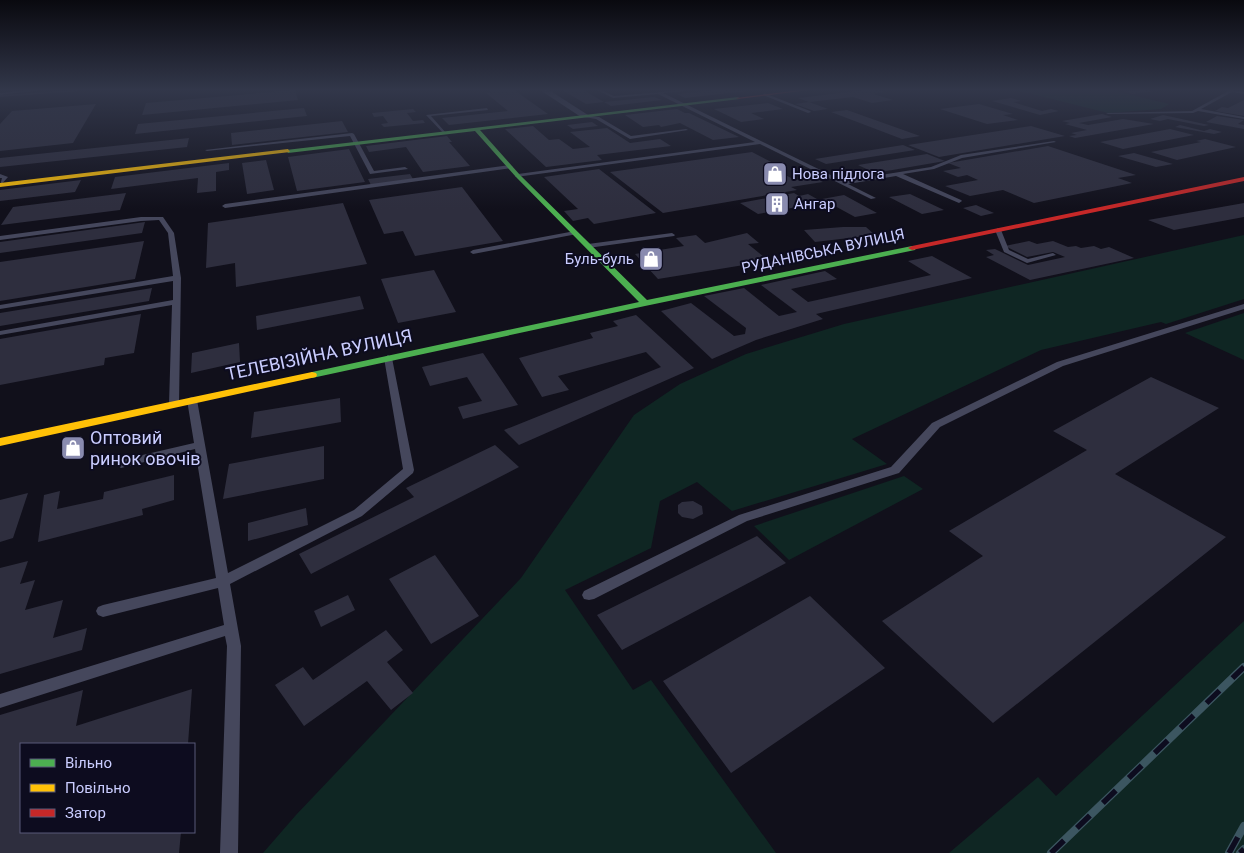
<svg xmlns="http://www.w3.org/2000/svg" width="1244" height="853" font-family="Roboto,sans-serif">
<rect width="100%" height="100%" fill="#11101b"/>
<path fill="#0f2623" d="M1016 90H1121L1115 91 1169 104 1161 109 1108 113Z
M1244 235V299L1166 324 1161 322 1041 350 852 439 887 464 732 511 697 482 660 501 651 548 565 590 633 690 651 680 776 853H263L296 815 521 578 634 415 680 384 746 354 844 324Z
M1244 313V360L1185 333Z
M904 476 923 489 789 560 754 526Z
M1244 621V853H949L1038 777 1056 796Z"/>
<path fill="#2e2e3e" d="M78 90 79 91 0 97V95Z
M295 90 298 100 142 115 146 103Z
M489 90H514L548 114 449 125 442 118 508 111 486 93 492 92Z
M562 90H583L604 102 586 104Z
M717 90 747 91 685 98 677 94Z
M865 90H876L885 92 873 94 893 100 872 103 853 97 809 102 828 109 814 111 795 104 809 102 798 98Z
M1141 90 1154 91 1133 94 1124 92Z
M654 97 662 100 611 106 604 102Z
M1011 98 1021 101 1013 102 1042 111 1051 109 1059 111 1040 115 992 101Z
M1244 100V116L1215 111 1222 107 1228 108Z
M768 103 783 109 751 113 764 119 741 122 714 109Z
M96 104 73 143 0 151V124L12 111Z
M979 104 1013 114 1003 115 1018 120 987 124 940 109Z
M304 108 307 116 135 134 138 124Z
M413 109 416 112 407 113 413 121 423 120 425 123 384 127 381 124 388 123 383 116 374 117 372 113Z
M677 109 685 113H689L739 137 713 140 680 123 661 127 659 125 643 127 625 115Z
M847 110 920 136 902 139 831 112Z
M1102 114 1112 117 1079 123 1088 125 1123 119 1154 124 1075 138 1069 136 1077 135 1071 133 1087 130 1065 124 1070 123 1062 121Z
M1163 115 1209 125 1204 126 1168 119 1160 121 1150 119Z
M1217 116 1244 120 1238 124 1244 125V129L1206 122Z
M342 121 348 132 232 145 231 133Z
M592 122 598 126 573 129 567 125Z
M1180 125 1204 131 1210 129 1222 132 1214 134 1175 127Z
M533 126 549 140 559 139 573 149 590 147 570 132 607 128 630 143 660 139 671 146 597 155 602 160 546 167 505 129Z
M1031 126 1065 136 939 157 908 145Z
M1170 129 1194 135 1123 149 1100 142Z
M447 136 452 142H449L470 166 423 172 406 147 369 152 366 146Z
M189 138 187 147 0 167V158Z
M1205 139 1236 147 1177 160 1151 152 1201 142 1196 141Z
M903 145 915 150 826 164 815 159Z
M1048 146 1136 175 1118 178 1132 183 1034 203 1003 190 970 196 945 186 978 180 967 175 958 177 943 171 961 168 948 163Z
M349 149 365 182 297 191 288 157Z
M752 152 775 164 766 165 795 180 813 177 823 182 791 187 797 190 663 213 610 172Z
M1134 153 1173 164 1156 167 1118 156Z
M927 154 945 161 875 173 858 165Z
M266 160 274 190 247 194 242 163Z
M229 163V170L216 172V191L197 193 198 178 111 189 115 177Z
M599 169 656 213 594 224 588 218 573 221 564 211 578 209 544 177Z
M410 174 413 179 371 185 368 179Z
M81 180 75 192 0 201V190Z
M462 187 503 241 415 256 403 231 384 234 369 200Z
M126 193 120 210 1 225 13 207Z
M794 193 799 196 808 194 817 199 808 201 814 204 758 214 740 203Z
M910 194 944 210 922 214 889 197Z
M844 195 877 213 855 217 822 199Z
M343 203 367 264 236 287 235 263 206 268 208 223Z
M1244 203V217L1174 230 1148 220Z
M976 205 994 213 981 216 963 208Z
M145 222 142 233 0 253V242Z
M843 227H866L875 235 815 242 804 230Z
M747 233 759 243 748 244 769 261 658 279 635 254 684 246 676 238 696 235 705 243Z
M144 241 135 279 0 301V262Z
M1029 241 1037 244 1053 241 1068 247 1076 246 1081 248 1094 246 1101 249 1109 247 1134 258 1030 280 986 257 994 255 986 250 995 249 1028 265 1065 257 1053 252 1027 257 1005 246Z
M932 256 972 278 816 314 823 319 756 340 712 359 661 311 691 303 734 336 745 334 746 328 704 296 744 288 779 316 797 312 761 285 825 271 837 279 791 289 808 302 931 275 908 261Z
M434 270 456 312 398 323 381 279Z
M152 288 149 301 0 326V313Z
M360 296 364 309 257 330 256 316Z
M141 314 134 353 105 358 104 365 0 385V339Z
M636 315 694 368 519 445 504 430 661 367 646 352 558 376 569 390 542 397 519 358 593 338 590 333 618 326 613 321Z
M239 343 240 362 191 373 192 353Z
M483 353 518 405 463 419 458 407 482 401 467 377 430 386 422 367Z
M1151 377 1219 408 1115 474 1226 537 993 723 882 621 983 556 949 531 1087 450 1053 431Z
M340 398 341 422 251 438 254 412Z
M495 445 519 467 311 574 299 554 414 497 406 488Z
M324 446V479L223 499 229 464Z
M174 475V500L142 509 143 515 38 542 44 495 60 491 57 509 103 499 104 492Z
M28 493 13 538 0 542V500Z
M693 501 702 506 703 514 693 519 682 517 678 513V505L682 502Z
M306 508 308 525 248 541V523Z
M757 536 786 563 622 650 597 615Z
M435 555 479 616 431 644 389 579Z
M28 561 20 584 35 580 25 610 63 600 53 638 87 628 82 650 0 674V568Z
M348 595 355 610 321 627 314 611Z
M810 596 885 668 731 773 663 681Z
M386 630 403 650 387 662 413 693 391 710 367 681 304 726 275 685 303 667 313 680Z
M192 689 188 744H21V832H181L179 853H0V715L83 690 76 726Z"/>
<g fill="none" stroke-linecap="round" stroke-linejoin="round">
<path fill="#45475c" fill-rule="evenodd" d="M32 90H41L0 95V93Z
M597 90H601L614 96 685 90 683 91 663 93 843 181 931 167 961 155 1054 141 1056 142 962 158 934 169 903 174 961 200 962 201 959 203 896 176 848 184 876 198 871 199 760 144 516 177 515 176 518 174 755 142 658 94 613 98Z
M1230 90 1244 92V94L1232 92 1201 109 1244 117V119L1198 111 1193 113 1108 114 1106 113 1192 111Z
M764 93 810 111 811 112 808 113 763 95Z
M487 108 488 110 431 116 446 133 444 134 426 115Z
M586 115 599 117 631 136 686 129 688 130 630 139 596 119 584 117Z
M352 133 354 134 374 171 405 167 408 169 370 174 350 136 207 151 205 150Z
M510 165 513 167 512 168 225 208 222 206 225 204Z
M0 174 8 177 0 186 2 178H0Z
M141 217H163L174 233 181 278 179 404 174 407 169 404 172 305 0 335V331L173 300V281L0 309V305L173 276 168 233 159 220 141 221 0 240V236Z
M998 228 1001 230 1009 250 1028 259 1053 253 1056 255 1027 263 1004 252 995 230Z
M575 231 578 233 577 234 473 254 470 252 473 250Z
M672 233 675 235 674 236 588 248 585 246 588 244Z
M1244 304V309L1063 366 940 427 899 473 747 521 594 599 589 600 584 599 582 595 584 591 739 515 891 467 932 423 1057 362Z
M388 355 392 358 414 470 413 473 362 516 230 584 241 646 238 853H220L227 646 225 636 0 708V694L224 625 218 588 103 617 98 615 96 611 98 607 103 605 216 578 195 449 121 468 116 464 121 460 194 443 187 400 189 398 192 397 197 400 228 573 354 510 403 469 384 358Z"/>
<path fill="#45475c" fill-rule="evenodd" d="M540 90H549L588 115 581 117Z"/>
<path fill="#4caf50" fill-rule="evenodd" d="M738 97 740 99 480 130 520 175 647 300 912 246 916 248 915 250 645 306 312 378 307 375 312 372 639 302 516 177 475 131 288 153 286 150Z"/>
<path fill="#ffc107" fill-rule="evenodd" d="M288 149 290 152 0 187V183Z
M312 372 316 373 317 375 316 377 0 446V438Z"/>
<path fill="#c62828" fill-rule="evenodd" d="M800 90H809L738 99 736 98Z
M1244 177V181L912 250 908 248 912 246Z"/>
<defs>
<path id="rail" d="M1051 853 1244 667
M1229 853 1244 826
M1240 853 1244 849"/>
</defs>
<use href="#rail" stroke="#3c5661" stroke-width="8"/>
<use href="#rail" stroke="#0d0c1f" stroke-width="5.5" stroke-dasharray="18" stroke-linecap="butt"/>
</g>
<linearGradient id="sky" x2="0" y2="1"><stop stop-color="#09090f"/><stop offset="0.43" stop-color="#32374a"/><stop offset="1" stop-color="#32374a" stop-opacity="0"/></linearGradient>
<rect width="1244" height="209" fill="url(#sky)"/>
<defs>
<symbol id="shop-square" viewBox="-11 -11 22 22"><rect x="-9" y="-9" width="18" height="18" rx="4" fill="#898baf" stroke="#0d0c1f"/><path d="M-5-2.5h2.3a2.7 3.5 0 0 1 5.4 0H5L5.5 6h-11ZM-1.5-2.5h3a1.5 2.3 0 0 0-3 0Z" fill="#fff"/></symbol>
<symbol id="building-square" viewBox="-11 -11 22 22"><rect x="-9" y="-9" width="18" height="18" rx="4" fill="#898baf" stroke="#0d0c1f"/><path d="M-4-6H4V6H1V3H-1V6H-4ZM-2.5-4.3h1.7v1.8h-1.7ZM.8-4.3h1.7v1.8H.8ZM-2.5-1h1.7V.8h-1.7ZM.8-1h1.7V.8H.8Z" fill="#fff"/></symbol>
</defs>
<g fill-rule="evenodd">
<use href="#shop-square" x="761" y="160" width="28" height="28"/>
<use href="#building-square" x="763" y="190" width="28" height="28"/>
<use href="#shop-square" x="637" y="245" width="28" height="28"/>
<use href="#shop-square" x="59" y="434" width="28" height="28"/>
</g>
<g text-anchor="middle" stroke-width="4" stroke-linejoin="round" paint-order="stroke">
<g font-size="15" fill="#cacdff" stroke="#0d0c1f" text-anchor="start">
<text x="792" y="179">Нова підлога</text>
<text x="794" y="209">Ангар</text>
<text x="634" y="264" text-anchor="end">Буль-буль</text>
</g>
<g font-size="15" fill="#cacdff" stroke="#0d0c1f">
<text transform="translate(823 251) rotate(-12)" y="5">РУДАНІВСЬКА ВУЛИЦЯ</text>
</g>
<g font-size="18" fill="#cacdff" stroke="#0d0c1f">
<text transform="translate(319 355) rotate(-12)" y="6">ТЕЛЕВІЗІЙНА ВУЛИЦЯ</text>
</g>
<g font-size="18" fill="#cacdff" stroke="#0d0c1f" text-anchor="start">
<text x="90" y="444">Оптовий<tspan x="90" dy="21">ринок овочів</tspan></text>
</g>
</g>
<rect x="20" y="743" width="175" height="90" fill="#0d0c1f" stroke="#595979"/>
<rect x="30" y="759" width="25" height="8" fill="#4caf50" stroke="#595979"/>
<text x="65" y="768" font-size="15" fill="#cacdff">Вільно</text>
<rect x="30" y="784" width="25" height="8" fill="#ffc107" stroke="#595979"/>
<text x="65" y="793" font-size="15" fill="#cacdff">Повільно</text>
<rect x="30" y="809" width="25" height="8" fill="#c62828" stroke="#595979"/>
<text x="65" y="818" font-size="15" fill="#cacdff">Затор</text>
</svg>
